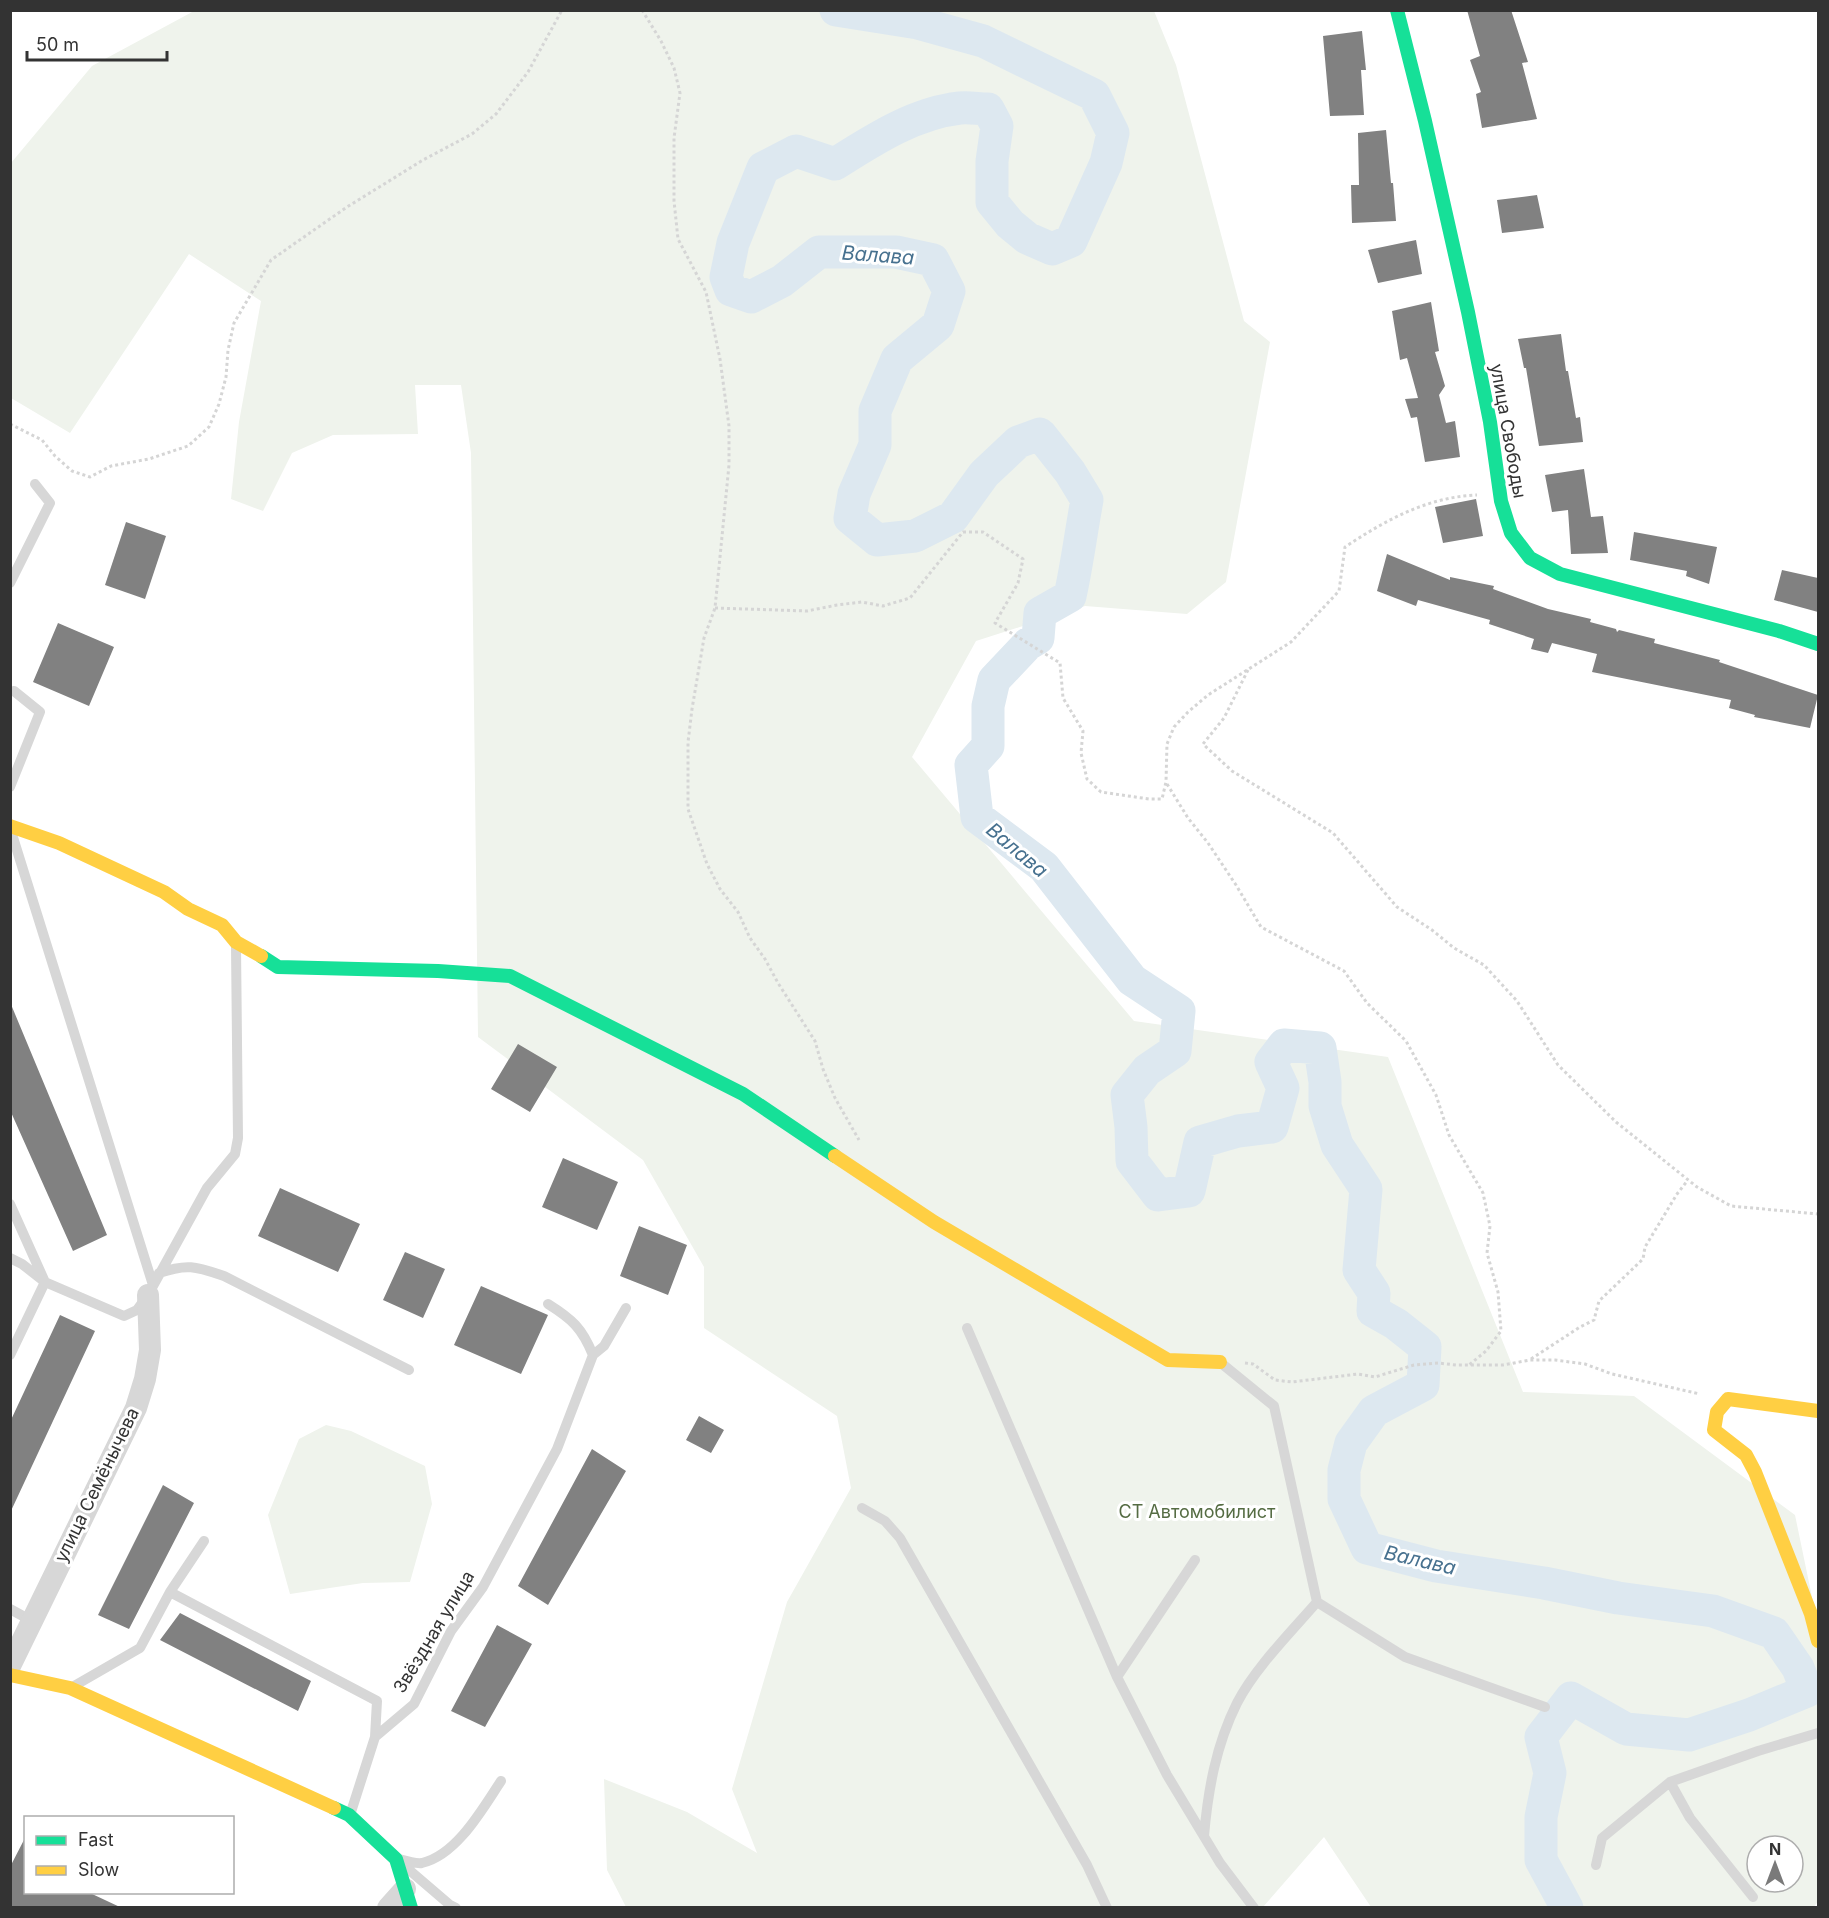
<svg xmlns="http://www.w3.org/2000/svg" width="1829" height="1918" font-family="Inter,sans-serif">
<rect width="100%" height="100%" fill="#fff"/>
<path fill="#eff3ec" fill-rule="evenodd" d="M194 11H1154L1176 65 1244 321 1270 342 1226 582 1187 614 1085 606 976 641 912 757 1134 1021 1388 1057 1523 1392 1634 1396 1795 1515 1818 1626V1901L1814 1907H1371L1324 1837 1263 1907H626L607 1870 604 1779 687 1812 757 1853 732 1789 787 1602 851 1488 837 1416 704 1328V1267L643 1160 478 1037 471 453 461 385H415L418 434 333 435 292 453 263 511 231 499 239 422 261 301 189 254 70 433 11 398V163L92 66ZM1757 1846H1793V1882H1757Z
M326 1425 351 1431 425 1466 432 1504 410 1582 363 1583 290 1594 268 1515 299 1439Z"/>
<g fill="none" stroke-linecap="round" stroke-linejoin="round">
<path stroke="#dde8f0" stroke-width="33" d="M836 10 918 23 983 41 1094 95 1113 133 1106 163 1071 241 1052 249 1027 238 1010 224 992 202V161L997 126 988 109C979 109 969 107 960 108 914 113 873 140 835 164L796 151 763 168 733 243 726 277 731 290 751 297 782 281 819 252H896L933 260 949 291 938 325 897 359 875 411V445L854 494 850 518 877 540 915 536 953 517 984 474 1018 442 1040 434 1070 472 1087 500C1081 532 1077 565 1070 596L1040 613 1038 638 1028 644 994 680 988 706V746L971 765 977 817 1044 867 1132 980 1179 1011 1175 1051 1147 1070 1127 1095 1131 1127 1132 1161 1158 1195 1189 1191 1200 1142 1238 1131 1272 1127 1283 1088 1271 1062 1284 1045 1320 1048 1325 1082V1106L1337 1145 1366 1189 1359 1270 1374 1293 1373 1311 1396 1324 1425 1347 1423 1385 1374 1411 1351 1443 1344 1470V1499L1367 1548 1436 1566 1544 1583 1618 1598 1713 1611 1774 1633 1798 1668 1807 1691 1749 1715 1689 1735 1626 1729 1571 1698 1541 1737 1550 1773 1541 1817V1860L1567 1908"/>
</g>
<path fill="#818181" d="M1467 10H1511L1528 62 1522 63 1537 119 1482 128 1476 94 1481 92 1470 60 1480 56Z
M1362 31 1366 70H1361L1364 115 1330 116 1323 36Z
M1386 130 1391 183H1393L1396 221 1352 223 1351 185H1359L1358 133Z
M1537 195 1544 228 1502 233 1497 200Z
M1416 240 1422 274 1378 283 1368 250Z
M1431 302 1439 351 1435 352 1445 386 1439 395 1446 423 1455 421 1460 457 1425 462 1417 417 1411 418 1405 399 1418 398 1407 358 1400 360 1392 311Z
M1561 334 1566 371H1568L1576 418 1580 417 1583 442 1539 446 1526 368H1524L1518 339Z
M1584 469 1591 517 1603 516 1608 553 1571 554 1568 510 1552 512 1545 475Z
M1476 499 1483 536 1443 543 1435 507Z
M126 522 166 536 145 599 105 585Z
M1634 532 1717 547 1709 584 1686 576 1687 571 1630 560Z
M1387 554 1450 580V577L1494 586 1493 589 1548 609 1591 619 1590 622 1616 629 1617 632 1619 630 1655 639 1654 643 1720 660 1719 662 1818 695 1810 728 1754 717 1755 715 1729 708 1731 700 1592 672 1597 654 1552 643 1548 653 1531 649 1534 639 1489 624 1490 620 1418 600 1416 606 1377 591Z
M1782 570 1818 578V612L1774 600Z
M58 623 114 647 89 706 33 682Z
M10 1002 107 1235 73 1251 10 1110Z
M518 1044 557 1067 530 1112 491 1089Z
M563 1158 618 1182 597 1230 542 1207Z
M280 1188 360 1224 338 1272 258 1236Z
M639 1226 687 1245 668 1295 620 1276Z
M405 1252 445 1269 423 1318 383 1300Z
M481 1286 548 1315 521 1374 454 1345Z
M60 1315 95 1331 10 1513V1422Z
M699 1416 724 1430 711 1453 686 1440Z
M592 1449 626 1471 548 1605 518 1586Z
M163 1485 194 1503 129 1629 98 1615Z
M180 1613 311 1681 298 1711 160 1640Z
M497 1625 532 1644 485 1727 451 1711Z
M26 1836V1893H90L122 1908H10V1867Z"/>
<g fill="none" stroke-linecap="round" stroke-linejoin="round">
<path stroke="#d5d5d5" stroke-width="3" stroke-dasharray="3 3" stroke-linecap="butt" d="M642 10 661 41 674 68 680 93 674 138V201L678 239 706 292 720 359 729 426V465L715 608 704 638 692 709 688 742V809L707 864 720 889 738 912 750 938 765 959 778 983 815 1041 823 1069 835 1098 859 1140
M10 424 42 440 55 456 72 471 90 477 111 466 149 459 188 446 209 427 219 404 226 377 228 350 234 323 271 260 347 207 423 160 472 134 496 114 528 72 562 10
M715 608 807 611 837 605 862 602 883 606 910 598 963 532H983L1023 559 1018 583 995 623 1060 663 1063 698 1083 731 1081 753 1087 779 1101 792 1149 799H1162L1166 782 1167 744 1174 727 1188 712 1208 695 1291 642 1339 591 1345 547C1386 520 1427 497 1477 495
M1248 670 1224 718 1203 744 1232 771 1333 833 1397 907 1432 930 1454 948 1484 965 1517 1001 1558 1065 1616 1122 1697 1187 1731 1206 1818 1214
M1167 784 1188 818 1208 843 1236 885 1261 927 1344 971 1367 1003 1406 1041 1436 1095 1449 1135 1483 1193 1490 1226 1487 1253 1498 1292 1501 1331 1486 1351 1469 1365
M1531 1359 1580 1327 1594 1320 1599 1301 1643 1259 1645 1247 1677 1194 1688 1180
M1245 1363 1253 1364 1275 1380 1292 1382 1358 1374 1375 1377 1414 1365 1438 1363 1456 1365H1503L1530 1360H1555L1585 1364 1612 1374 1700 1394"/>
<path stroke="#d7d7d7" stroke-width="10" d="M10 583 50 503 35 484
M10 787 40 712 14 691
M11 831 153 1285
M10 1204 45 1282 10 1355
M10 1258 22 1264 45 1282 124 1316 137 1310 148 1295 207 1188 235 1154 238 1138 236 946
M159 1273C188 1263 197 1267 224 1276L409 1370
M548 1304C572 1319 582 1328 593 1355
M967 1328 1117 1677 1167 1775 1220 1863 1254 1908
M593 1355 604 1346 626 1308
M1221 1363 1274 1406 1317 1602 1405 1657 1545 1707
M862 1508 885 1521 900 1538 1087 1865 1107 1908
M170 1592 377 1701 375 1737
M10 1609 32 1621
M1117 1677 1195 1560
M74 1686 140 1648 170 1592 204 1541
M1670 1782 1690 1818 1753 1897
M351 1812 375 1737 414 1704 451 1631 483 1587 557 1449 593 1355
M1204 1836C1208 1790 1216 1745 1237 1703 1255 1668 1291 1632 1317 1602
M399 1859C406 1861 416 1864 422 1863 457 1855 483 1808 501 1781
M1596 1865 1602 1838 1670 1782 1758 1751 1818 1733
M408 1869 450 1905 456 1908"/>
<path stroke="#d7d7d7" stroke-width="22" d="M10 1666 136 1408 145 1379 150 1350 148 1295
M388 1908 405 1889"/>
<path stroke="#16e098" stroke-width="14" d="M1397 10 1425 121 1468 312 1490 422 1501 501 1511 533 1530 558 1560 574 1779 631 1818 644
M261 956 278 967 438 971 510 976 743 1094 835 1156
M334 1808 349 1815 396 1859 411 1908"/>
<path stroke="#ffcf43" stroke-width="14" d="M10 826 59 843 164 892 188 909 222 925 236 942 261 956
M835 1156 934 1222 1168 1360 1220 1362
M1818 1411 1728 1399 1717 1412 1714 1430 1746 1455 1755 1472 1811 1614 1818 1641
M10 1675 70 1688 334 1808"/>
</g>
<g text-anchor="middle" stroke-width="6" stroke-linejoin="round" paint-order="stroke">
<g font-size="18" fill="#333" stroke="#fff">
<text transform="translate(1508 431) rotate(80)" y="6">улица Свободы</text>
<text transform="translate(97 1485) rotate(-64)" y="6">улица Семёнычева</text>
<text transform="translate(434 1632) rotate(-59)" y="6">Звёздная улица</text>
</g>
<g font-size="18" fill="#556c43" stroke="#fff">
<text x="1197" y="1518">СТ Автомобилист</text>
</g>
<g font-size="20" font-style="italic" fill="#47718f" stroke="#fff">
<text transform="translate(878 255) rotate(4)" y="7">Валава</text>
<text transform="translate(1017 850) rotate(40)" y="7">Валава</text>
<text transform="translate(1420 1560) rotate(13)" y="7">Валава</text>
</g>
</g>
<rect width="1829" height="1918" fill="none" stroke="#333333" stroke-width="24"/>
<rect x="24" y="1816" width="210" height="78" fill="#ffffff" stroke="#adadad" stroke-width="1.5"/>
<rect x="36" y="1836" width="30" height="9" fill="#16e098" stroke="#adadad" stroke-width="1.5"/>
<text x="78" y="1846" font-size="18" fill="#333333">Fast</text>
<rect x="36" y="1866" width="30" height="9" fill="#ffcf43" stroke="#adadad" stroke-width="1.5"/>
<text x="78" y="1876" font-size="18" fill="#333333">Slow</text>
<g transform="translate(1775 1864)"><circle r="28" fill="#ffffff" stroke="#adadad" stroke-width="1.5"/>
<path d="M0-4.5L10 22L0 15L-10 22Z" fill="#7a7a7a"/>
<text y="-9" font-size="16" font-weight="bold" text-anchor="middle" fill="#333333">N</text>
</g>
<path d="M27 51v9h140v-9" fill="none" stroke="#333333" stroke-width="3"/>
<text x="36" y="51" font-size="18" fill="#333333" stroke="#ffffff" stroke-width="4.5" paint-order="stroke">50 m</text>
</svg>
